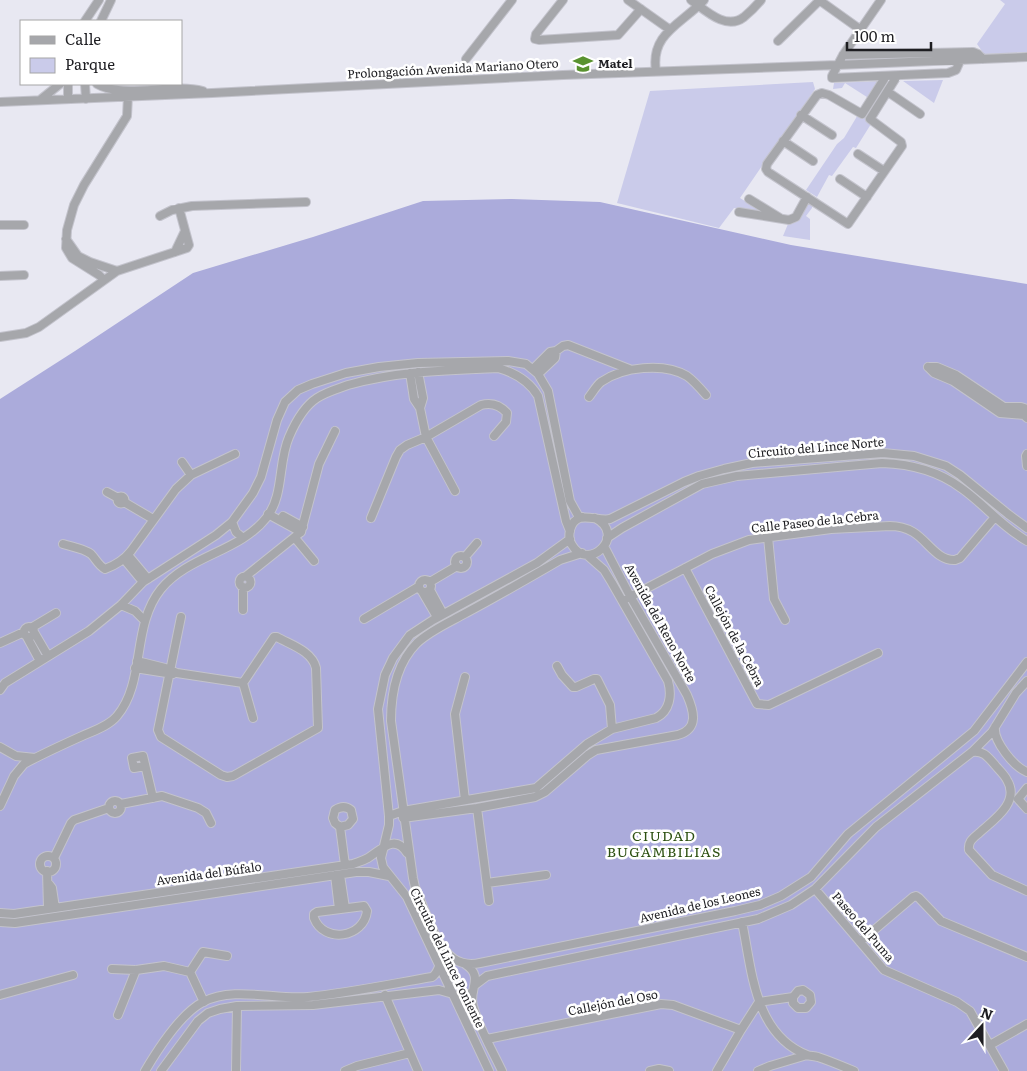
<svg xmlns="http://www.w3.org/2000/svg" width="1027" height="1071" font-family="Literata,serif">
<rect width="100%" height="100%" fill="#e8e8f2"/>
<path fill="#cacbea" d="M1000 0H1027V52L984 54 977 44 1005 4Z
M943 80 934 103 903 81Z
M881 81 870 99 845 83 842 88 833 89 834 83Z
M813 82 815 89 740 198 765 214 734 208 719 228 617 203 650 91Z
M882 92 884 93 871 124 856 148 853 147 832 176 829 175 817 197 806 190 837 144 844 138 856 118 857 116 861 118 865 117Z
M809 199 813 201 812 208 806 216 810 219V240L783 236 788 224Z"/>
<path fill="#ababdb" d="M512 199 600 202 791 245 1027 284V1071H0V399L75 351 193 273 313 237 423 201Z"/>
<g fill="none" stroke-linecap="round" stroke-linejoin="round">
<defs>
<path id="minor" d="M563 0 536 34 535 39 539 40 618 35 641 9
M628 0 669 29
M691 0C705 10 726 31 744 17 750 12 756 6 761 0
M819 0 861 30
M881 0 843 55 832 76V78L948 73 956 70 960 61
M85 21 99 0
M101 21 111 0
M778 41 820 0
M843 55 973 52 978 54 983 59
M466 59 512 0
M656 71C650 33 682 24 704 0
M886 76 862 114 829 95 822 93 817 95 767 164 766 169 768 172 848 224 902 146 901 142 870 119 897 76
M85 84 86 99
M97 84C122 99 172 83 203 91
M888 92 920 114
M68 99V84
M40 100 60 84
M0 102 212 93 563 75 837 65 1027 57
M801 115 832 135
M783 141 813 161
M858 154 884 171
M840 179 867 197
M749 199 780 218
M739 212 789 220 796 217 807 197
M160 216 172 210 192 206 306 202
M0 225H24
M66 239 78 256 90 262 117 271
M175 252 185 231
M0 276 24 275
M104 280 99 275 72 258 66 248 67 230 74 205 84 185 127 116 128 96
M0 337 26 333 39 327 117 271 187 248 189 245 179 208
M928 367 934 373 953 381 1000 413 1024 415 1027 418
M928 367H937L956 375 1004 407H1021L1027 409
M533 369 550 352 556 351 563 346 568 345 629 369
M418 372 423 398 420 408
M410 373 414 399 420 408 426 437 455 491
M538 374 555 358 556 351
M589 397C593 392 596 386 601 382 622 367 664 362 687 376 694 381 700 388 706 395
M1027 454 1026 456 1027 466
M182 462 191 475
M107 492 118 498
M117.5 500a3.5 3.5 0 1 1 7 0a3.5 3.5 0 1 1-7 0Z
M124 502 153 519
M268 514 301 532
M283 516 303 527
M371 518 396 457 400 450 407 445 426 437 481 405C492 402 500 405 507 413L506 422 494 436
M595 518C628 535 588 573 572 545 569 541 569 535 570 530 576 508 596 522 610 519L684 482 699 476 724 469 752 463 883 453 914 456 946 466 960 475 1008 514 1027 528
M232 522 236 532 243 538
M768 537 774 599 785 620
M295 538 314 561
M607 538 622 528 702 484 737 476 882 463C911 464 937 470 961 488 984 504 1002 527 1027 541
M63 544C72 547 83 548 91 554 96 559 98 565 105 569 116 565 124 560 131 551L176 489 191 475 235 454
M582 553 560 560C529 578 498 596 466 613 450 622 431 630 417 643 396 664 391 693 391 721L413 878 415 887C424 907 436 947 454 959 462 964 471 965 480 963L735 911 760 905 781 896 811 877 848 834 974 731 1027 662
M128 555 148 579
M455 562a6 6 0 1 1 12 0a6 6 0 1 1-12 0Z
M465 557 477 543
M124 559 143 582
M685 568 757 704 769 705 878 653
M246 576 301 532 319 464 335 431
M239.5 582a5.5 5.5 0 1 1 11 0a5.5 5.5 0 1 1-11 0Z
M419 586a6 6 0 1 1 12 0a6 6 0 1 1-12 0Z
M430 582 457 566
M243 587V610
M430 590 443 614
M423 593 437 617
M628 598 712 554 749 540 831 529 890 526C898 526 906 528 913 532 927 540 937 561 955 560L960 558 995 517
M121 605 135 611 145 621
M181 617 158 730 161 737 221 775 227 777 233 776 318 728 316 668C312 651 291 645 277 637H274L243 683
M364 619 418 587
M24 632a5 5 0 1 1 10 0a5 5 0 1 1-10 0Z
M31 628 56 613
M34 632 48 656
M27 637 40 661
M0 643 24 632
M137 661 165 668 177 673 243 683
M557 666 562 675 573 687H576L594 679H597L610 705 612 729
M135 668 173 674
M465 677 455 714 465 800
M243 683 253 718
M0 690 5 683 89 631 121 605 143 582 216 535 232 522 253 493 261 477 277 420 285 402 298 390 312 384 346 373 379 367 418 363 508 361 526 364 538 374 548 391 570 501 579 517H582
M995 727C993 741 1014 767 1027 772
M0 747 16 756 35 758
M972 752C983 750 988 757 995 765 999 770 1004 774 1007 780 1021 803 992 821 978 834 972 839 968 842 969 850L992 875 1027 891
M145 766 134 768 132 758 143 756 153 798
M1018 799 1027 788
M1018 799 1027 809
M109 807a6 6 0 1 1 12 0a6 6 0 1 1-12 0Z
M121 804 162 796 198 808 206 813 211 823
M0 806 14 776 24 764C42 754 62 745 82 736 93 731 109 726 117 716 146 682 131 626 161 589 189 555 240 552 267 517 284 495 278 462 289 437 295 423 303 407 317 398 326 392 337 389 348 385 397 371 448 370 498 368 516 373 529 381 538 396L566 521 570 531
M477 808 489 901
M389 816 403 811 536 788 587 744 612 729 656 718C670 711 672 695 668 681L612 583 604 570 587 555
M403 818 477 808 535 797 545 792 588 755 596 750 678 735C699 729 694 711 687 695L630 596 604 546
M340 827 348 825 353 819 351 810C346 806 341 806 335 810L333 818 335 823 340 827 345 865
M40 864a8 8 0 1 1 16 0a8 8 0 1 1-16 0Z
M54 858 71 823 74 820 109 808
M47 871 48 909
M335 875 339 909
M340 875 345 908
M487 883 546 875
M49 884 52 888 55 908
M815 889 884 970 957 1002 970 1011 1004 1071
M364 906 367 911C364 938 324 944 314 918V914L317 912Z
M0 913 14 914 48 909 353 864C358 862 363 861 368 858 381 850 395 833 407 853
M0 922 15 923 356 872H369L389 876
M742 922C752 970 754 1034 807 1055 810 1056 814 1056 818 1057 830 1061 842 1066 854 1071
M860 942 913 897 916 896 919 898 941 921 1027 957
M465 964C485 977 468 989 473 1006 479 1028 492 1050 502 1071
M112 969 136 970 164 966 190 972
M190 972 203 952 227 956
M190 972 204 1002
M475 985 487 976 758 919 791 905 815 889 876 827 972 752 992 732 1016 693 1027 681
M0 995 73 975
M385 995 418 1071
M759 1002 793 997 798 991 803 990 810 995 811 1002 806 1008H798L793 1003V997
M118 1015 136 970
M487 1039 661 1004 673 1005 741 1030
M990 1045 1027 1024
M145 1071C158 1049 180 1014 203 1002 234 986 274 1000 308 997 349 993 391 984 432 977 442 971 436 955 454 959
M161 1071 198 1021 208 1013 220 1009 237 1006 313 1005 439 990 460 996 472 993
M236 1071 237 1006
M345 1071 357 1066 410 1053
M489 1071 407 897 383 867 381 858 389 825V816L378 709 385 675 393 658 410 635 433 620 537 563 570 539
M650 1071 659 1069 669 1071
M717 1071 741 1030 759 1002
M758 1071 770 1066 807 1055"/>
</defs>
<use href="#minor" stroke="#c3c3cc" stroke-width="10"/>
<use href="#minor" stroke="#a6a7ab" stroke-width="8"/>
</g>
<defs>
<symbol id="school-bare" viewBox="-9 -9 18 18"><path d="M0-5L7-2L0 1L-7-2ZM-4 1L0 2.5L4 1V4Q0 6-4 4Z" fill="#59922f" stroke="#fff" stroke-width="2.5" paint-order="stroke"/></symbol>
</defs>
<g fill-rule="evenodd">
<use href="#school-bare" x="569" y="50" width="28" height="28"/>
</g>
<g text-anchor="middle" stroke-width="5" stroke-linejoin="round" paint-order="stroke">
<g font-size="12" font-weight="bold" fill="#1d1d21" stroke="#fff" text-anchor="start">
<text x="598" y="68">Matel</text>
</g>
<g font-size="12" fill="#1d1d21" stroke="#fff">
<text transform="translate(453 69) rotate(-3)" y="4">Prolongación Avenida Mariano Otero</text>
<text transform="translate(816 448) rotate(-5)" y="4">Circuito del Lince Norte</text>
<text transform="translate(815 522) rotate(-6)" y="4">Calle Paseo de la Cebra</text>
<text transform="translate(660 623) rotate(61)" y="4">Avenida del Reno Norte</text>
<text transform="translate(734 636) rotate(62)" y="4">Callejón de la Cebra</text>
<text transform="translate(209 874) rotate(-8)" y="4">Avenida del Búfalo</text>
<text transform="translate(700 905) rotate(-13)" y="4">Avenida de los Leones</text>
<text transform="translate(863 927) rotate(49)" y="4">Paseo del Puma</text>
<text transform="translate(447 958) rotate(64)" y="4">Circuito del Lince Poniente</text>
<text transform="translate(613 1003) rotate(-11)" y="4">Callejón del Oso</text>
</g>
<g font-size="14" letter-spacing="1" fill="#2c5011" stroke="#fff">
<text x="664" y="841">CIUDAD<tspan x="664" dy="16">BUGAMBILIAS</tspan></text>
</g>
</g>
<rect x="20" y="20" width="162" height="65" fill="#ffffff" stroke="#a5a5a6"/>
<rect x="30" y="36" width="25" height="8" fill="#a6a7ab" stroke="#a5a5a6"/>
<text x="65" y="45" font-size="15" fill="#1d1d21">Calle</text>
<rect x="30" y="58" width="25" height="15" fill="#cacbea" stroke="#a5a5a6"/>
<text x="65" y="70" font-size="15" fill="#1d1d21">Parque</text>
<g transform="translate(982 1026) rotate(21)" stroke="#ffffff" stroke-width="4" paint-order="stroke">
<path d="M0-4L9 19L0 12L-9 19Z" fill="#1d1d21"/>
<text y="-8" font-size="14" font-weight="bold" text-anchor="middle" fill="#1d1d21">N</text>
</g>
<path d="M847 42v8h84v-8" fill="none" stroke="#1d1d21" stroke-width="2.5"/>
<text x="854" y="42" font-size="15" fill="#1d1d21" stroke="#ffffff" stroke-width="4" paint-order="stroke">100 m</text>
</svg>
